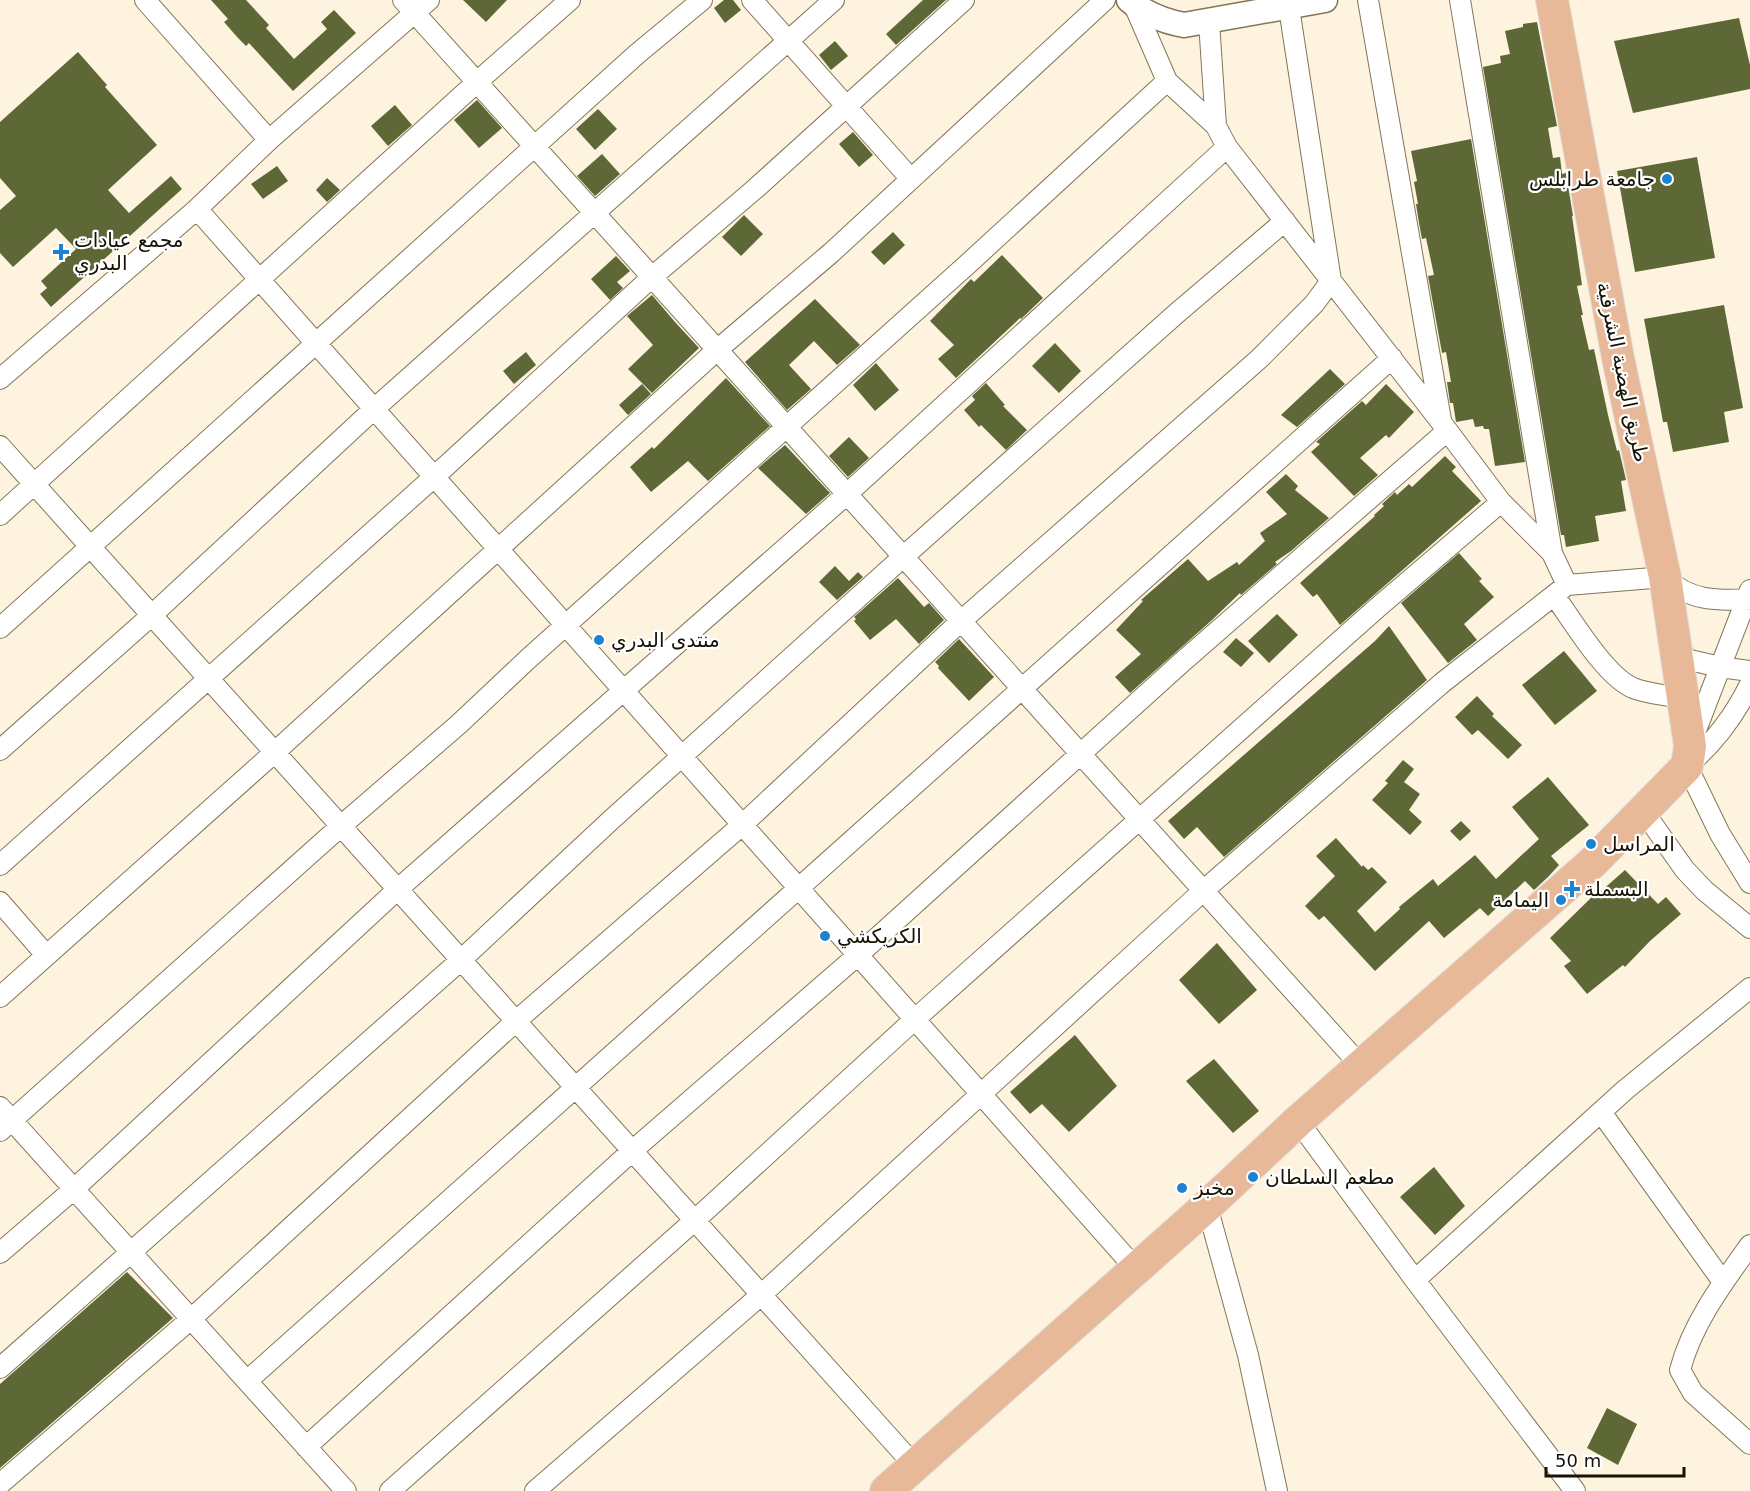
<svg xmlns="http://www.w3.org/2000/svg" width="1750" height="1491" font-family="'DejaVu Sans',Vazirmatn,sans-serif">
<rect width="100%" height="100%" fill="#fdf3df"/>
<path fill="#5e6837" d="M211 0H246L269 25 266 28 294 59 327 29 321 22 334 10 356 33 293 91 249 43 246 46 238 38 224 22 228 19Z
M463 0H507L486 22Z
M724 0H733L741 10 725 23 714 8Z
M923 0H946L896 45 886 34Z
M1739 18 1750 65V89L1633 113 1614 41Z
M1537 22 1557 126 1548 128 1553 158 1560 157 1562 174 1566 173 1573 216H1572L1582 285 1577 286 1583 315H1581L1589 350 1594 349 1608 415 1617 451 1619 450 1626 480 1621 481 1626 511 1595 516 1599 541 1566 547 1564 535H1561L1483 67 1501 63 1500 56 1510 54 1505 31 1523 27V24Z
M835 41 848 56 831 70 819 55Z
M78 52 107 85 105 87 157 145 108 190 129 213 171 176 182 189 51 307 40 294 47 288 41 281 76 249 56 228 13 267 0 253V210L16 196 0 178V122Z
M477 100 502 128 479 148 454 120Z
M395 105 412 125 388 146 371 126Z
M598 109 617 129 595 150 576 129Z
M853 132 873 155 859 167 839 144Z
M1471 139 1525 462 1495 466 1489 429H1484L1483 426 1475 427 1473 419 1456 422 1453 403H1450L1447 382H1451L1446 352 1442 353 1428 276 1434 275 1426 238 1422 239 1419 223 1416 204H1418L1414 182 1417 181 1411 151Z
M602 154 620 174 595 196 577 176Z
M1697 157 1715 258 1635 272 1617 171Z
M277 166 288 181 263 199 251 184Z
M327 178 340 190 327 202 316 190Z
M744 215 763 234 741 256 722 237Z
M893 232 905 245 884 265 871 252Z
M1002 255 1043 298 1021 319 1020 318 956 378 938 359 954 345 930 321 971 279 974 282Z
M616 256 630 271 617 282 623 288 610 300 591 279Z
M652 295 675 322 699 348 652 393 628 369 653 345 627 316Z
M815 299 860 345 837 365 814 341 789 365 811 389 787 410 745 362Z
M1724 305 1743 408 1724 412 1729 442 1673 452 1667 422H1663L1644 319Z
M1055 343 1081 371 1059 393 1032 366Z
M526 352 536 365 514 384 503 371Z
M876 363 899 390 875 411 853 385Z
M1330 369 1345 384 1297 427 1281 415Z
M726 378 770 426 708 481 688 461 651 492 630 467 652 447 654 449Z
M986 383 1005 405 1003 406 1027 430 1006 450 981 425 979 427 964 410 975 400 972 396Z
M642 384 651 394 628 415 619 405Z
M1386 384 1414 412 1389 438 1386 435 1360 458 1378 475 1354 496 1311 452 1320 444 1316 442 1362 401 1366 405Z
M849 437 869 458 848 477 829 456Z
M785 445 830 493 806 514 758 468Z
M1445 456 1456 467 1452 471 1481 501 1340 625 1317 594 1313 597 1300 583 1375 516 1374 515 1384 506 1382 504 1395 492 1397 495 1409 484 1412 487Z
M1286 474 1298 486 1295 490 1329 518 1291 551 1275 562 1277 564 1241 595 1240 593 1212 620 1130 693 1115 677 1141 654 1116 630 1143 601 1141 600 1188 559 1208 581 1237 562 1239 565 1265 541 1260 533 1287 514 1266 492Z
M1459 553 1482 579 1479 581 1494 597 1464 624 1477 640 1448 663 1401 603Z
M835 566 849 581 858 572 863 577 837 600 819 582Z
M898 578 924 607 929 603 944 620 919 644 896 619 870 640 854 621 856 619 854 617Z
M1277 614 1298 635 1269 663 1248 641Z
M1389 626 1427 680 1224 857 1197 827 1184 839 1168 821 1375 641Z
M1236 638 1254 653 1241 667 1223 652Z
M959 639 994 677 969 701 938 668 939 666 935 662Z
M1564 651 1597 691 1555 725 1522 685Z
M1477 696 1494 714 1492 716 1522 745 1508 759 1478 730 1472 735 1455 717Z
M1403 760 1414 769 1404 782 1420 794 1409 810 1422 822 1410 835 1372 800 1388 783 1385 781Z
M1548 777 1589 825 1551 856 1559 865 1548 877 1534 890 1525 881 1488 916 1480 908 1444 938 1429 921 1375 971 1324 916 1319 920 1305 906 1335 876 1316 856 1336 838 1362 867 1363 865 1368 870 1372 867 1387 882 1357 911 1375 932 1400 909 1399 907 1433 879 1438 886 1475 855 1496 879 1539 839 1512 807Z
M1461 821 1471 831 1460 841 1450 831Z
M1625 870 1658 904 1666 897 1681 914 1650 941 1625 967 1623 965 1587 994 1564 966 1571 961 1550 938 1597 892 1599 893Z
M1217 943 1257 990 1219 1024 1179 980Z
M1075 1035 1117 1086 1069 1132 1042 1104 1030 1114 1010 1092Z
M1214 1059 1259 1111 1233 1133 1186 1081Z
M1434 1167 1465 1206 1435 1235 1400 1197Z
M127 1272 173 1318 0 1468V1384Z
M1607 1408 1637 1424 1618 1465 1587 1448Z"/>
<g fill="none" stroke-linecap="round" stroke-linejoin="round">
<defs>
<path id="minor" d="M145 0 269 140
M403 0 1361 1066
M752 0 910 178
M1368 0 1441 420
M1460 0 1552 553
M1134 5 1167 81 1216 126 1227 147 1441 422 1501 502 1552 553 1567 585 1665 577C1688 601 1718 601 1750 599
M1209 22 1216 126
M197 209 1135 1268
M0 379 197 209 269 140 429 0
M0 446 914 1465
M0 515 477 82 570 0
M1554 595C1572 620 1605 676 1633 688 1648 694 1668 695 1684 699
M0 628 637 54 702 0
M1677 657 1720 667 1750 671
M1750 684C1734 717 1715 742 1687 766L1720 834 1750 883
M1693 738 1750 590
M0 750 152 615 374 409 834 0
M1644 812 1685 870 1705 891 1750 928
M0 865 434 477 652 277 755 189 964 0
M0 902 46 955
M0 997 275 752 717 350 831 253 1105 0
M0 1107 346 1491
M1601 1112 1723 1282
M1298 1121 1415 1280 1575 1491
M0 1131 341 826 459 724 528 659 970 262 1167 81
M1207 1206 1248 1355 1277 1491
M1750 1245C1722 1284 1692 1324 1680 1370L1693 1393 1750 1444
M0 1253 74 1189 398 889 847 494 1227 147
M1415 1280 1625 1090 1750 988
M0 1368 461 960 611 820 903 557 1177 313 1285 221
M247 1381 1392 358
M306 1447 632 1151 858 955 1181 663 1447 431
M0 1484 191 1319 516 1021 742 825 961 621 1259 359 1314 304 1331 281 1289 8
M390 1491 694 1221 914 1020 1377 608 1501 502
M535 1491 761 1295 1203 891 1442 683 1567 585"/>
<path id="tertiary" d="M1129 0C1145 14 1163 21 1184 25L1325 0"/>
<path id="primary" d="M886 1491 1207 1206 1298 1121 1592 863 1687 766 1690 746 1665 577 1618 358 1552 0"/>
</defs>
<use href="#minor" stroke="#837657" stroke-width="22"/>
<use href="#tertiary" stroke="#837657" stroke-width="27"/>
<use href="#primary" stroke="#dfdedc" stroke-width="34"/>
<use href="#minor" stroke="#fff" stroke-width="20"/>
<use href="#tertiary" stroke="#fff" stroke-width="24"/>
<use href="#primary" stroke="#e8b998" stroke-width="32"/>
</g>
<g fill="#1e83ce" stroke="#fff" stroke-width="2">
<circle cx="1667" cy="179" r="6"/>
<path d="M58 243h6v6h6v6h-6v6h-6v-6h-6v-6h6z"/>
<circle cx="599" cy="640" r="6"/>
<circle cx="1591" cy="844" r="6"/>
<path d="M1569 880h6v6h6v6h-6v6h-6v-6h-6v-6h6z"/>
<circle cx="1561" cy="900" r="6"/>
<circle cx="825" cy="936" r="6"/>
<circle cx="1253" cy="1177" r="6"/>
<circle cx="1182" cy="1188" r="6"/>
</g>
<g text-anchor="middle" stroke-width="4.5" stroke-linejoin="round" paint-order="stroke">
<g font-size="20" fill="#171206" stroke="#fff" text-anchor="start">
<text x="1655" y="186" text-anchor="end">جامعة طرابلس</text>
<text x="74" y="247">مجمع عيادات<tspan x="74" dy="23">البدري</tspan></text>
<text x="611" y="647">منتدى البدري</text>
<text x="1603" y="851">المراسل</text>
<text x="1584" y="896">البسملة</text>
<text x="1549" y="907" text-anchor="end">اليمامة</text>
<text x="837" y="943">الكريكشي</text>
<text x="1265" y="1184">مطعم السلطان</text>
<text x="1194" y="1195">مخبز</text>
</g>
<g font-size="20" fill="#171206" stroke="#fff">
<text transform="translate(1623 372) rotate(78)" y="7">طريق الهضبة الشرقية</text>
</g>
</g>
<path d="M1546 1467v9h138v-9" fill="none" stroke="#171206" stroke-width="3"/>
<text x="1555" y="1467" font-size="18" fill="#171206" stroke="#ffffff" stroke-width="4.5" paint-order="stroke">50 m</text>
</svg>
